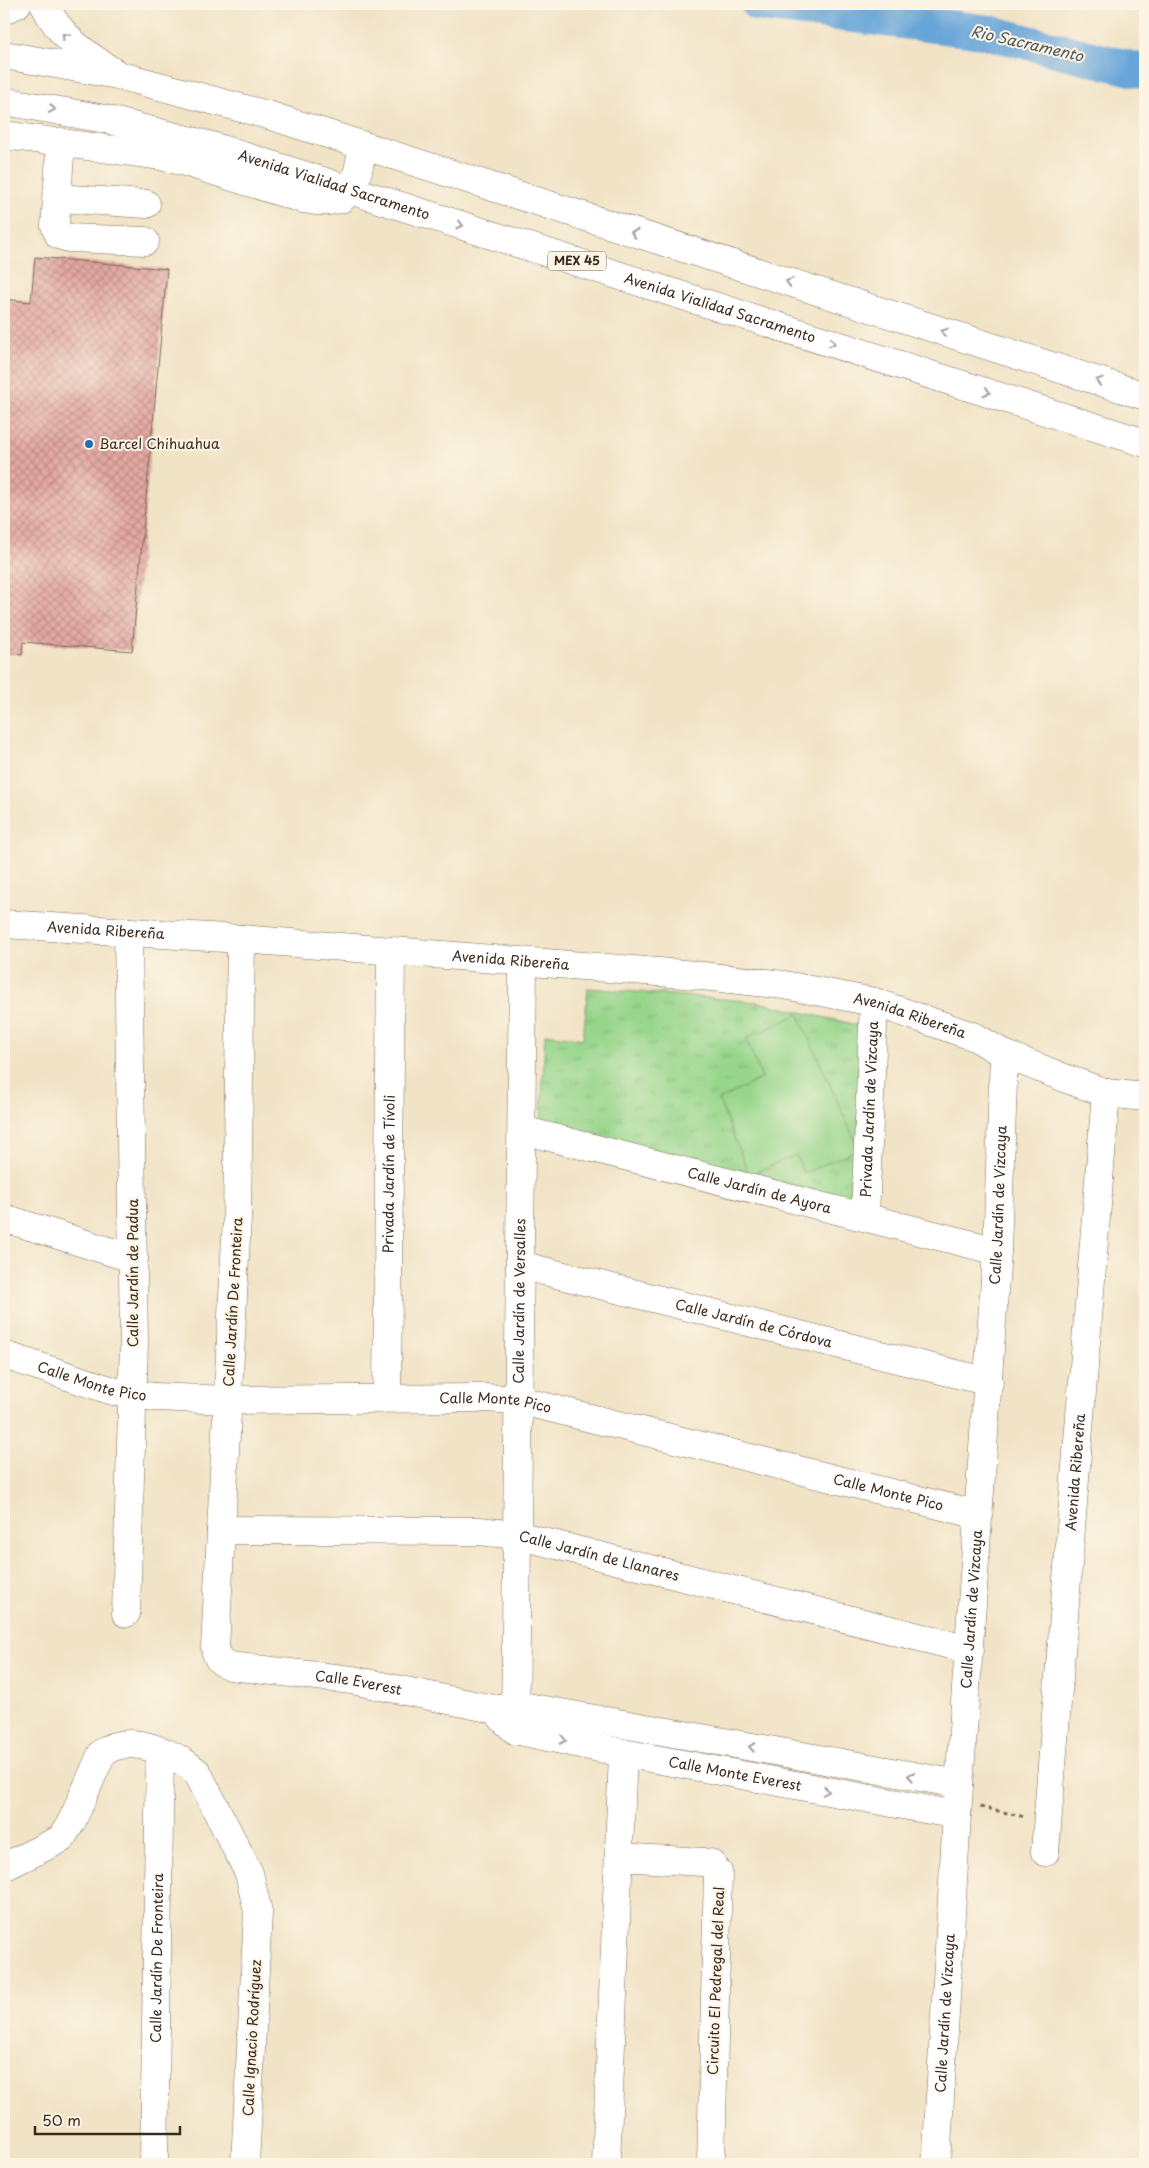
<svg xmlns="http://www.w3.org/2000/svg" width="1149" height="2168" font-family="'Playpen Sans',sans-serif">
<defs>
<pattern id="park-tufts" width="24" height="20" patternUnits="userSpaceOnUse" patternTransform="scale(1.25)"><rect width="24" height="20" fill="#98d68c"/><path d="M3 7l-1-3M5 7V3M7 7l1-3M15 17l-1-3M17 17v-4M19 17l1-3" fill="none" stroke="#84b878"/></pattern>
<pattern id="building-cross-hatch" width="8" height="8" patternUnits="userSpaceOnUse" patternTransform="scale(1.25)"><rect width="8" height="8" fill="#e4a8a3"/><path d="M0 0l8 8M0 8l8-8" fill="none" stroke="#ba8984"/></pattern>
</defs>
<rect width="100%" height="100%" fill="#fcf5e5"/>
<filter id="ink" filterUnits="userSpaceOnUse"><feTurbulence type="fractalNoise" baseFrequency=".02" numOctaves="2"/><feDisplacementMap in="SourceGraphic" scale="10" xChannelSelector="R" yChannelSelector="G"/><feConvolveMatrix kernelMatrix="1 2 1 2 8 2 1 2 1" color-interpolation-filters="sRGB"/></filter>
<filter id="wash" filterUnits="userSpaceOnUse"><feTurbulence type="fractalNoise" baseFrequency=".0096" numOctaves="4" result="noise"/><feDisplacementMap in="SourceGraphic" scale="20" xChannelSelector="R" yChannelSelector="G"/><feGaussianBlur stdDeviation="1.12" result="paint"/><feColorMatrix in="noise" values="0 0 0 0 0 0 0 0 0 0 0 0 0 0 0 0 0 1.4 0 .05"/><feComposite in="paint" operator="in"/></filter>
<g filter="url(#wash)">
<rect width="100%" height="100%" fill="#f1e3c6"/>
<path fill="url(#park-tufts)" stroke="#6a8055" d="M588 988 758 1002 861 1026 856 1201 541 1124 545 1034 583 1039Z"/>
<path fill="#98d68c" stroke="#6a8055" d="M798 1014 859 1149 804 1173 796 1155 749 1175 719 1100 762 1078 746 1039Z"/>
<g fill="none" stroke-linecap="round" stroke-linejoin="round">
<path stroke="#67a5d9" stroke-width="35" d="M758 4 987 32 1145 72"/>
</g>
<g id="blocks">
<path fill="url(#building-cross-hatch)" d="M35 257 167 269 132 651 23 642 22 655 4 653V299L31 302Z"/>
</g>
</g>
<g filter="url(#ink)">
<use href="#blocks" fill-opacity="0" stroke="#7b6b59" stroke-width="1"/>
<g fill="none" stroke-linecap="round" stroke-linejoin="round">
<defs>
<g id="minor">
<path d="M44 4C60 38 87 55 118 75"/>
<path d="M4 10 17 4"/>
<path d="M4 135 160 156 185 162 302 199 316 201H329L341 199 352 190 357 175 363 147"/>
<path d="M61 142 55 226 59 235 69 238 145 241"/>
<path d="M56 198 146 204"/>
<path id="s1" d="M4 924 241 939 684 974 784 985 874 1002 975 1037 1004 1054 1067 1079 1106 1093 1145 1097"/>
<path id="s2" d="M241 939 237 1218 215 1648C217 1659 220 1662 230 1666L352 1680 493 1709 516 1705 959 1784"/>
<path id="s3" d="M522 1130 997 1251"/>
<path id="s4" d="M865 1217 874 1002"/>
<path d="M4 1218 134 1259"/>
<path id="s5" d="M520 1265 989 1382"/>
<path id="s6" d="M4 1355 113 1391 154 1397 228 1400 484 1398 518 1400 979 1515"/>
<path id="s7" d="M387 1398 391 951"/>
<path id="s8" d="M221 1530 479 1531 517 1535 970 1650"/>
<path d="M126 1613 134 1342 128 932"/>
<path id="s9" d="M502 1718 515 1730 623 1753 957 1815"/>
<path id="s10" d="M515 1730 523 962"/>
<path id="s11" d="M1045 1852 1106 1093"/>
<path d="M619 1857 703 1862 710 1863 718 1872 711 2164"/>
<path d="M4 1867 61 1839 72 1821 102 1753C128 1732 175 1753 197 1772L249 1873 258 1912 245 2164"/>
<path id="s12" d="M154 2164 160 1751"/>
<path d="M606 2164 623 1753"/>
<path id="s13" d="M936 2164 957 1815 997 1251 1004 1054"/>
</g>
<g id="highway">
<path d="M4 55 118 75 268 115 1145 396"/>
<path id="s14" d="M4 101 105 119 212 146 1145 443"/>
</g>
</defs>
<use href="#minor" stroke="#7b6b59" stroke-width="29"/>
<use href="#highway" stroke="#7b6b59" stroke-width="29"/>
<path stroke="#7b6b59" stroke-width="3" stroke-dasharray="4 4" stroke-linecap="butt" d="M980 1807 1025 1817"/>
<use href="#minor" stroke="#fff" stroke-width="28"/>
<use href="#highway" stroke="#fff" stroke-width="28"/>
</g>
<defs><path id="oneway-chevron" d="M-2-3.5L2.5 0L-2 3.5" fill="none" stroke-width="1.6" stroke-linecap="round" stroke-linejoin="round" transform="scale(1.25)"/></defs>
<g stroke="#a79f9a">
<use href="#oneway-chevron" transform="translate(65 36) rotate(-132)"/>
<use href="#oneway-chevron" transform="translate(52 109) rotate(10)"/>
<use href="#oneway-chevron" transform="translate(460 225) rotate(17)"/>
<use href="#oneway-chevron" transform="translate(634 233) rotate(-162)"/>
<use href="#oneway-chevron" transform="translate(789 282) rotate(-162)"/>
<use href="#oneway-chevron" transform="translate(944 332) rotate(-162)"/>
<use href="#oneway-chevron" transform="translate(832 343) rotate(18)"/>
<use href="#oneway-chevron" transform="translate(1099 381) rotate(-162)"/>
<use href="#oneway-chevron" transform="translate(987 392) rotate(18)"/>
<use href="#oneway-chevron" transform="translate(563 1740) rotate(12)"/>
<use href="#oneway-chevron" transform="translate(752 1747) rotate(-170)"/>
<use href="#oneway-chevron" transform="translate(911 1776) rotate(-170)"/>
<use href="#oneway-chevron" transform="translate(826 1791) rotate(11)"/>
</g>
</g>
<circle fill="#1f6fb2" stroke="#fcf5e5" stroke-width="2" cx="89" cy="444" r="5"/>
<g text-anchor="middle" stroke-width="4" stroke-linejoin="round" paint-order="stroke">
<rect fill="#fcf5e5" stroke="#75675a" stroke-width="1" x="548" y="251.5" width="58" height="19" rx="4"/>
<g font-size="12" font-weight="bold" fill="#3b2a1e">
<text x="577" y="265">MEX 45</text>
</g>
<g font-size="14" fill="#3b2a1e" stroke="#fcf5e5">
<text dy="5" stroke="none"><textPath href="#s14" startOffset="341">Avenida Vialidad Sacramento</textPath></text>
<text dy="5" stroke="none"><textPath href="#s14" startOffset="746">Avenida Vialidad Sacramento</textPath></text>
<text dy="5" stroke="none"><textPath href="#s1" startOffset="102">Avenida Ribereña</textPath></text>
<text dy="5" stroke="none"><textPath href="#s1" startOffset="508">Avenida Ribereña</textPath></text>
<text dy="5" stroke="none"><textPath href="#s1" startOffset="912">Avenida Ribereña</textPath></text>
<text dy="5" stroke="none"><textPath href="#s4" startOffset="108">Privada Jardín de Vizcaya</textPath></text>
<text dy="5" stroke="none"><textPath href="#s7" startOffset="224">Privada Jardín de Tívoli</textPath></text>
<text dy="5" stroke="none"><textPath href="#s3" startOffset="245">Calle Jardín de Ayora</textPath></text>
<text dy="5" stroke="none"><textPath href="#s13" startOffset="961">Calle Jardín de Vizcaya</textPath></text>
<text transform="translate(133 1273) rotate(-90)" y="5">Calle Jardín de Padua</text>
<text dy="5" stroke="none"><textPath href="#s10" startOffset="429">Calle Jardín de Versalles</textPath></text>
<text transform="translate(233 1302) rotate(-87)" y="5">Calle Jardín De Fronteira</text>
<text dy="5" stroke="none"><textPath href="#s5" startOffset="241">Calle Jardín de Córdova</textPath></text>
<text dy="5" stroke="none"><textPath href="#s6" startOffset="92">Calle Monte Pico</textPath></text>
<text dy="5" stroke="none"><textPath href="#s6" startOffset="498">Calle Monte Pico</textPath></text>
<text dy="5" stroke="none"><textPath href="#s11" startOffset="381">Avenida Ribereña</textPath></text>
<text dy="5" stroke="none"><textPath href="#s6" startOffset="902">Calle Monte Pico</textPath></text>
<text dy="5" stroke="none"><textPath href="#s8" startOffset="381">Calle Jardín de Llanares</textPath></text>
<text dy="5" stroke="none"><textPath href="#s13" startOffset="556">Calle Jardín de Vizcaya</textPath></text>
<text dy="5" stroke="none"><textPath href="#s2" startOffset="864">Calle Everest</textPath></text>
<text dy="5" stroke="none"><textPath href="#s9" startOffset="242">Calle Monte Everest</textPath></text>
<text dy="5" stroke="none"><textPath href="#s12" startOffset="206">Calle Jardín De Fronteira</textPath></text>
<text transform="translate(716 1981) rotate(-88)" y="5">Circuito El Pedregal del Real</text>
<text dy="5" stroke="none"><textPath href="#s13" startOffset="151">Calle Jardín de Vizcaya</textPath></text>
<text transform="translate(252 2038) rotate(-87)" y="5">Calle Ignacio Rodríguez</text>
</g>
<g font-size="14" fill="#3b2a1e" stroke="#fcf5e5" text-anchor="start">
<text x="99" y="449">Barcel Chihuahua</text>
</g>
<g font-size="15" font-style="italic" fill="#4a555f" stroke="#fcf5e5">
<text transform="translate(1027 44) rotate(13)" y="5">Rio Sacramento</text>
</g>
</g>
<rect width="1149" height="2168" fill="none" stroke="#fcf5e5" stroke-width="20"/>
<path d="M35 2126v8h145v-8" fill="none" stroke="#3b2a1e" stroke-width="2.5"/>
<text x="42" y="2126" font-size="15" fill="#3b2a1e" stroke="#fcf5e5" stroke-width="4" paint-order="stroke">50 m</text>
</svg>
